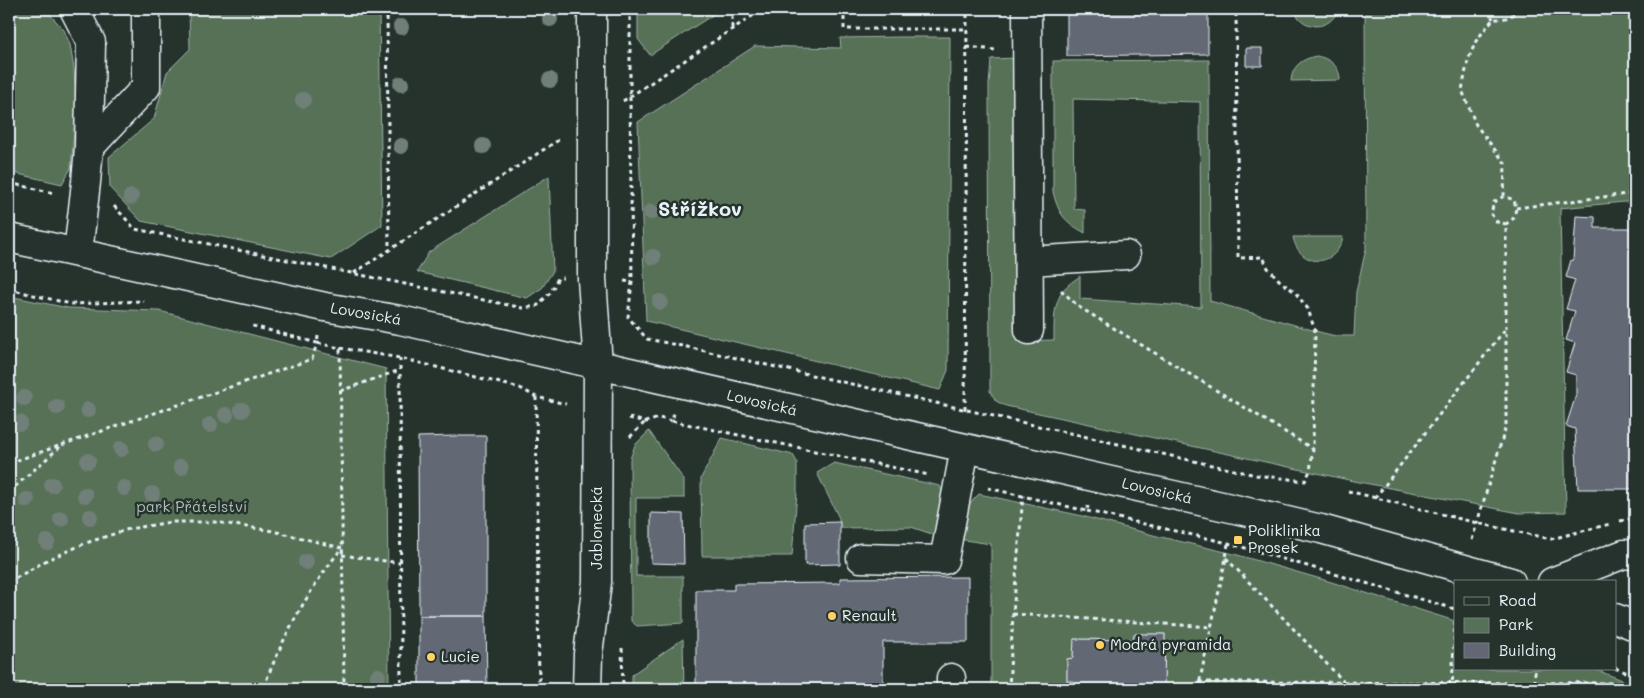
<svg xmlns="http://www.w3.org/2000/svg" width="1644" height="698" font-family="Mali,sans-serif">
<rect width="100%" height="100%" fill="#26332d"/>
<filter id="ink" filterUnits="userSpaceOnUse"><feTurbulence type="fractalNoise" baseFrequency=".02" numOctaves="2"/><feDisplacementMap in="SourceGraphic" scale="10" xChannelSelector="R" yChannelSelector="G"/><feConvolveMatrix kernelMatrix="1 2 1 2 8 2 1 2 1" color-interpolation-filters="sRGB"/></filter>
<g filter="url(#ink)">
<path fill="#567157" stroke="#9fb1a8" d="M9 9H45L64 30 70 45 74 69 76 108 71 168 62 184 9 172Z
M189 9H379L382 225 331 259 141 221 110 188 109 157 154 119 167 72 190 49Z
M638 9H722L650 55 638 39Z
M1293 9H1339C1329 32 1303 31 1293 9Z
M1365 9H1635V201L1560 208 1566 512 1519 513 1349 480 1006 406 996 401 990 391 989 85 991 59 1017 58 1019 341 1054 340C1054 322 1053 304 1064 289 1068 284 1075 280 1080 276V299L1201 307 1200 102 1073 99 1074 209 1085 210V233C1064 221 1059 215 1053 192V61L1209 60 1210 301 1323 333 1336 336H1354L1356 292 1366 249Z
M901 37H950L948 370 940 390 646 321 638 122 755 46 841 48 840 38Z
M1316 56C1329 58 1340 66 1340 80L1291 81C1292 66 1302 59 1316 56Z
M549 176 553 271 542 288 527 298 417 272 429 252Z
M1293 237H1343C1336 269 1299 268 1293 237Z
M9 296 68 308 159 311 386 369 389 689H9Z
M649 431 684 480V498H636V576H683V623L637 626 631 621 630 459 635 445Z
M722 438 793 455 797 462V492L792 556H702L701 478Z
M834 463 940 486 944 495 941 537 911 527 840 528 839 518 817 473Z
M979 494 1078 515 1157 536 1234 554 1328 581 1455 621V669H1594L1635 685V689H1164L1165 634H1134L1133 640 1074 639 1073 658 1067 659V680L1074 681V689H991V544L958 539C962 516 962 511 979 494Z
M683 639 684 689H632V675L634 673Z"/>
<path fill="#636775" stroke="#e8f1f8" d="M1067 9H1208V54L1067 56Z
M1246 48H1262V66H1246Z
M1576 216 1595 217V228H1635V489H1578L1575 429 1566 426 1576 395V375L1566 372 1575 343 1566 340 1575 311 1566 309 1575 280 1566 277 1571 260H1573Z
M455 436H486V616H419L418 437Z
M651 513 683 514 684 564 651 563Z
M840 522V565H838V564L805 565V523Z
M968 577V642H883V689H696V590H734V584L840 583V578Z
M419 616H486L487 689H419Z
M1134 634H1165L1164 689H1074V681H1067V659L1073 658 1074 639 1133 640Z"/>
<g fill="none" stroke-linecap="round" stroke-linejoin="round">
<defs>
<path id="minor" d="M74 9 91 42 89 148 86 182 78 253
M1027 9 1029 330
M89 148 146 87V9
M9 238 325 307 400 320 1235 509 1321 529 1511 582
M1029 261 1126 255
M861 558 944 560 965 448
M1552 582 1624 554 1635 555
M1615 618 1635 626
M587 689 588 654 597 582 598 365 592 279V9
M951 689V678"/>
</defs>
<use href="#minor" stroke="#e8f1f8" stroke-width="31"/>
<path stroke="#e8f1f8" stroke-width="3" stroke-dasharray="4 4" stroke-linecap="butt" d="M387 9 389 250
M630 9V97L632 282
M844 9V29H967
M1488 9 1493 19
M732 28V9
M967 47 996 50
M623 101 763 9
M9 183 54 193
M1504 196 1494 202 1491 214 1497 222 1506 224
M114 206 135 229 523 308 537 306 551 292 558 278H563
M1516 208 1635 193
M354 273 560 139
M624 281 632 282 628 317 647 339 687 347 1256 475 1305 481 1310 471 1313 449 1315 331 1308 309 1295 292 1281 282 1268 268 1263 257 1238 258 1236 9
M9 289 71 304 144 301
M1061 290 1079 307 1313 449
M318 336 317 343 340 348 344 689
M340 348 400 358 520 388 536 397 566 404
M400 358 401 689
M340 391 400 370
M536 397 539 689
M965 410 967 9
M629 418 646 422 659 418 672 421 674 413
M672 421 929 475
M630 437 645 422
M9 463 312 359 317 343 249 325
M988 488 1087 511 1088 506
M1348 491 1477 523 1551 539 1610 524
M9 492 61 446
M1375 498 1506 328
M1087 511 1228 543 1455 609
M1620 521 1635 518
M1472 540 1506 426V224L1514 218 1516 208 1514 200 1504 196 1505 163 1476 125 1462 90 1468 60 1476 41 1493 19C1503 19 1512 19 1517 9
M342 555 400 563
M1226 558 1345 683 1354 689
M9 582 47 560 86 543 129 529 171 522H215L273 531 342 548C308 590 282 638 263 689
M1013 614 1211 627
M622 648 623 689
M1615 668 1635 676
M1199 682 1635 683
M1535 683V669
M1009 689 1013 614 1023 495
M1198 689 1226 558 1228 543
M1452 689 1455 618"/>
<use href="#minor" stroke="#26332d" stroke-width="28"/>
</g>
<g fill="#717f79">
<circle cx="550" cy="19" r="8"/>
<circle cx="401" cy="27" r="8"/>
<circle cx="550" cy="80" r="8"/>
<circle cx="401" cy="84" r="8"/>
<circle cx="303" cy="100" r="8"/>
<circle cx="401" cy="146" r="8"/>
<circle cx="483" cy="146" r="8"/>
<circle cx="131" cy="197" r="8"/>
<circle cx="651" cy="212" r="8"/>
<circle cx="653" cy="257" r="8"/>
<circle cx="660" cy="302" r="8"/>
<circle cx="24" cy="398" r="8"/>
<circle cx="57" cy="407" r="8"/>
<circle cx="88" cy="410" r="8"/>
<circle cx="242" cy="410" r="8"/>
<circle cx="226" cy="415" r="8"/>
<circle cx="20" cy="423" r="8"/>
<circle cx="210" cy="425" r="8"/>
<circle cx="156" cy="444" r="8"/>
<circle cx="121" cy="449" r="8"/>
<circle cx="88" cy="461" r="8"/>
<circle cx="181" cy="467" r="8"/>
<circle cx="52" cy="485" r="8"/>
<circle cx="124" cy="488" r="8"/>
<circle cx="152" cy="494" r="8"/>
<circle cx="85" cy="495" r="8"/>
<circle cx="27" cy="500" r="8"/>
<circle cx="90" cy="517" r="8"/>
<circle cx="61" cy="519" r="8"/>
<circle cx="47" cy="542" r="8"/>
<circle cx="306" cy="562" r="8"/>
<circle cx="378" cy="676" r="8"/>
</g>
</g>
<g fill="#ffd166" stroke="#26332d" stroke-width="2">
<rect x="1233" y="535" width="10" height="10" rx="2.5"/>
<circle cx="832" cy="616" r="5"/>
<circle cx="1100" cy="645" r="5"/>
<circle cx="431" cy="657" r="5"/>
</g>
<g text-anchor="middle" stroke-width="5" stroke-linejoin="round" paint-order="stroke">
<g font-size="15" fill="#e8f1f8" stroke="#26332d">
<text transform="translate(366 314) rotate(10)" y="5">Lovosická</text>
<text transform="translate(762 403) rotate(13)" y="5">Lovosická</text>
<text transform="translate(1157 491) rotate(13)" y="5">Lovosická</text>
<text transform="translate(597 528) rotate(-90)" y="5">Jablonecká</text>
</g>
<g font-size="15" fill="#aebeb8" stroke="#26332d">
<text x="192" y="512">park Přátelství</text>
</g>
<g font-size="15" fill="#e8f1f8" stroke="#26332d" text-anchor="start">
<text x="1248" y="536">Poliklinika<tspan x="1248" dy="17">Prosek</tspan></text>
<text x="842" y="621">Renault</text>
<text x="1110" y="650">Modrá pyramida</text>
<text x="441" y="662">Lucie</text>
</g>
<g font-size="20" font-weight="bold" fill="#e8f1f8" stroke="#26332d">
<text x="700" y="216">Střížkov</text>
</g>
</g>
<rect width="1644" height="698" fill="none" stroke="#26332d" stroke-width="30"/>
<rect x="15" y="15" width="1614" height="668" fill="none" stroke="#e8f1f8" stroke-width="2" filter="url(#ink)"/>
<rect x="1454" y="580" width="162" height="90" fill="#26332d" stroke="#747f7e"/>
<rect x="1464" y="597" width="25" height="8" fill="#26332d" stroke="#747f7e"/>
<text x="1499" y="606" font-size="15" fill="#e8f1f8">Road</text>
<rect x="1464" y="618" width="25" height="15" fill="#567157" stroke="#747f7e"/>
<text x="1499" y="630" font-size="15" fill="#e8f1f8">Park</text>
<rect x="1464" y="643" width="25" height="15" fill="#636775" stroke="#747f7e"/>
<text x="1499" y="656" font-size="15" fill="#e8f1f8">Building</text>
</svg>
